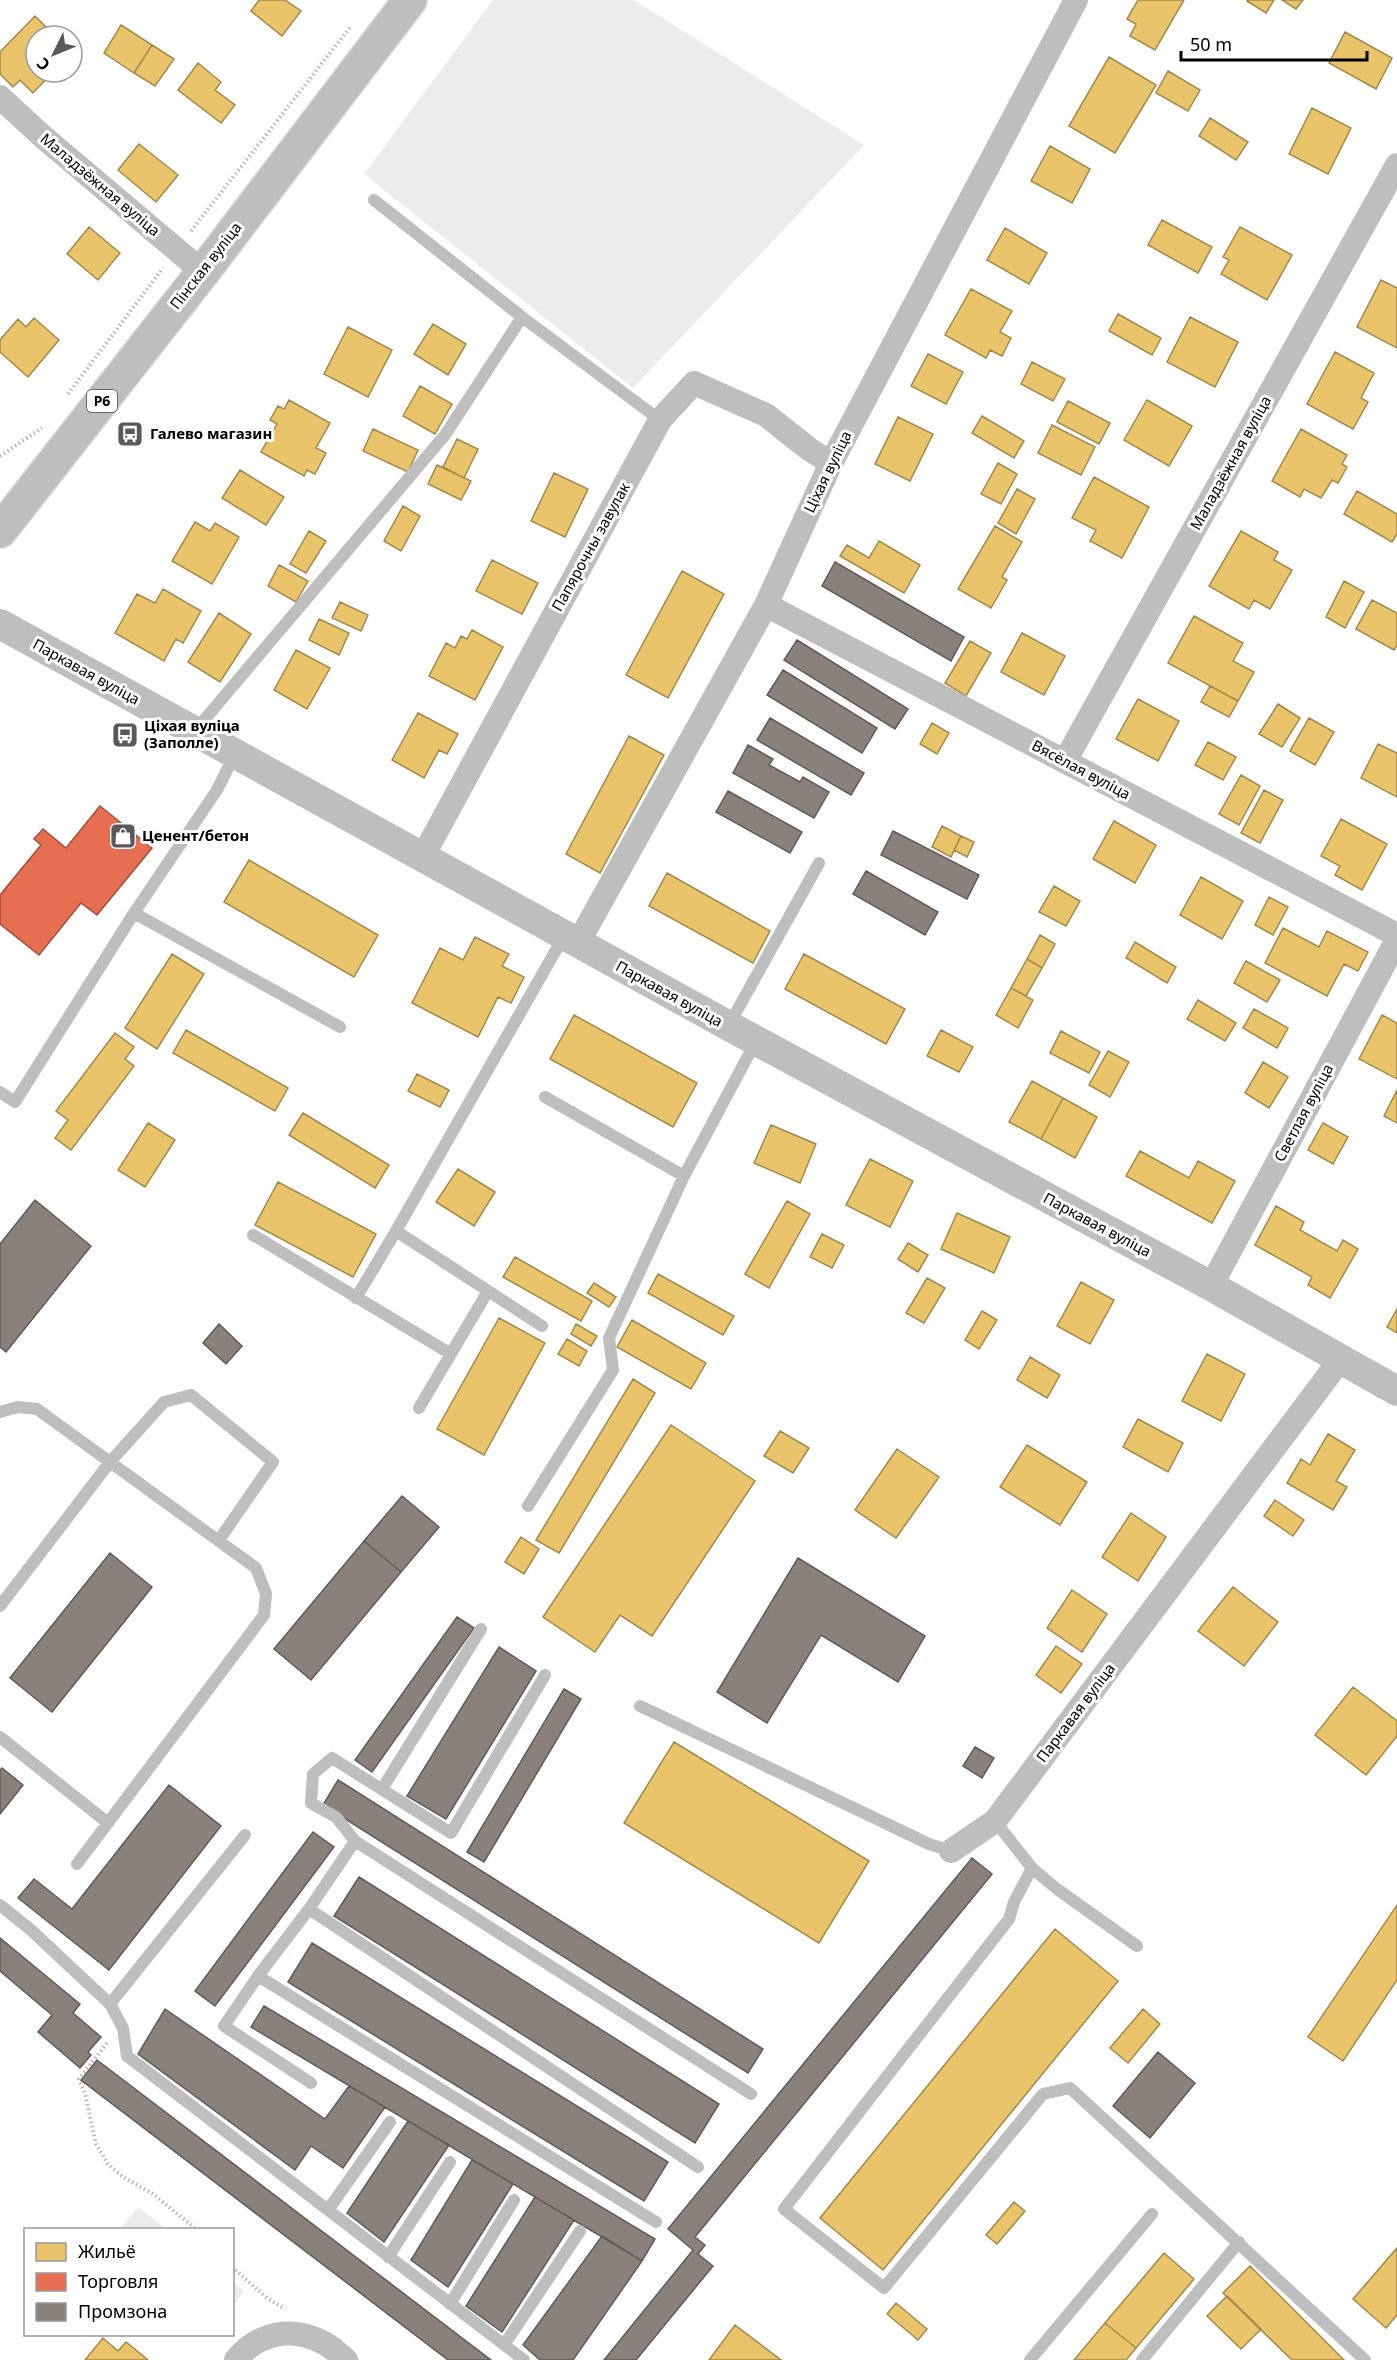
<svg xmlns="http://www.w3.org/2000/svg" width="1397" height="2360" font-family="'Noto Sans',sans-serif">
<rect width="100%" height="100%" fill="#fff"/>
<path fill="#ececec" d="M493 0H634L864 145 633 388 364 174Z
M138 2207 166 2229H120Z
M233 2282 244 2291 233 2306Z"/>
<path fill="#e9c46a" stroke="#a3894a" stroke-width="1.5" d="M259 0H285L301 11 282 36 251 11Z
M1138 0H1184L1155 50 1130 36 1136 24 1127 19Z
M1248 0H1274L1266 13 1247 1Z
M1282 0H1303L1296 9Z
M35 16 55 36H36V72H45L49 76 33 93 20 80 13 87 0 74V52Z
M121 25 152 45 134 73 104 53Z
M1345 32 1392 58 1376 89 1329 63Z
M152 45 174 59 155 86 134 73Z
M1109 57 1156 85 1115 153 1069 126Z
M198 63 221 82 215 90 235 105 221 123 178 90Z
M1168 71 1200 90 1188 111 1156 93Z
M1312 108 1351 128 1328 174 1289 154Z
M1210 118 1248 142 1236 160 1199 136Z
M139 144 178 175 156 202 118 170Z
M1050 146 1090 169 1072 203 1031 181Z
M1162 220 1212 247 1198 273 1148 245Z
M89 227 120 253 98 280 67 254Z
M1240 227 1292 255 1267 300 1221 274 1229 260 1223 257Z
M1005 228 1047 253 1029 284 987 260Z
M1381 280 1397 288V348L1357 327Z
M971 289 1012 311 1000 332 1011 338 1002 356 990 350 986 358 945 335Z
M1118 314 1161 338 1152 355 1109 331Z
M1190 317 1238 342 1215 387 1167 362Z
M34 318 59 340 28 377 0 352V340L18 319 26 327Z
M433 324 466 344 448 375 414 354Z
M348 327 392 350 368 397 324 374Z
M1335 352 1374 373 1361 398 1368 402 1353 429 1307 404Z
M928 354 963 372 946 404 911 386Z
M1032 362 1065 379 1053 401 1021 384Z
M420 386 452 404 435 434 403 416Z
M289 400 330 423 316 448 326 453 315 474 307 470 304 476 261 452 277 424 270 420 278 406 284 409Z
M1147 400 1192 426 1169 466 1124 440Z
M1068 401 1110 423 1099 444 1057 422Z
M982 416 1024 441 1014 458 972 433Z
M898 417 933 434 910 481 875 464Z
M1052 425 1095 447 1081 475 1038 453Z
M373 429 418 450 408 472 363 451Z
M1301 429 1347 455 1342 464 1347 467 1338 483 1332 480 1321 498 1304 489 1300 497 1272 481Z
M457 439 478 449 464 478 443 467Z
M998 463 1017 474 1001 504 981 494Z
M437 465 471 481 461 500 428 484Z
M240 470 284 497 266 525 222 498Z
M554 473 588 489 565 537 531 521Z
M1094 477 1149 507 1122 558 1090 541 1096 530 1072 518Z
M1017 489 1035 499 1016 534 998 523Z
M1357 491 1397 514V534L1392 542 1344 514Z
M403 506 420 516 401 551 384 541Z
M195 522 210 531 215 523 239 537 212 584 172 561Z
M995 526 1022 542 1002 577 1007 580 991 608 958 589Z
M309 531 326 541 306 573 290 564Z
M1241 531 1278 552 1274 560 1292 570 1270 609 1254 600 1249 609 1209 586Z
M879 541 920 565 904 593 840 556 847 545 869 558Z
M492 560 538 583 522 614 476 591Z
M279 565 308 581 296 602 268 586Z
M682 571 724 594 668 698 626 675Z
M1344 581 1364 592 1345 628 1326 617Z
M163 589 201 611 183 643 176 639 164 661 115 633 137 594 155 603Z
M1372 600 1397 613V645L1394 650 1356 629Z
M340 602 368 615 361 631 332 618Z
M219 613 251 634 220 682 188 662Z
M1194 616 1243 643 1233 661 1254 672 1238 701 1168 663Z
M319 619 349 633 339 655 309 640Z
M472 630 503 647 475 700 429 676 446 643 455 648 461 636 467 639Z
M1022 633 1065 656 1044 695 1001 672Z
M970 641 991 653 966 696 945 683Z
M296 650 330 668 307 709 274 690Z
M1210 686 1238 701 1229 717 1201 702Z
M1138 699 1179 721 1158 761 1116 739Z
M1278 704 1300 718 1282 747 1259 734Z
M418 713 458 734 447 754 439 750 424 778 392 760Z
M1309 718 1334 732 1315 765 1290 751Z
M932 723 949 733 937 754 920 744Z
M629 736 664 755 600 873 566 854Z
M1208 742 1236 757 1223 780 1195 765Z
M1378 744 1397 753V797L1361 778Z
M1241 775 1260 786 1239 825 1219 814Z
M1264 790 1283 800 1260 843 1241 833Z
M1341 819 1387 844 1362 890 1335 875 1340 866 1321 856Z
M1114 821 1156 845 1135 883 1093 859Z
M942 826 961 836 951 857 932 847Z
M961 836 974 842 967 857 954 850Z
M249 860 378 935 354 977 224 902Z
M667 873 770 931 753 963 649 906Z
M1201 877 1243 901 1222 939 1180 915Z
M1054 886 1080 901 1066 926 1039 912Z
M1269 897 1288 907 1273 935 1255 925Z
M1283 928 1319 947 1327 931 1368 952 1358 971 1344 964 1327 996 1265 963Z
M1040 935 1055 944 1042 968 1027 959Z
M475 937 509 954 502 966 524 977 511 1003 498 997 478 1037 412 1003 440 948 463 960Z
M1135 942 1176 967 1167 983 1126 958Z
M172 954 204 974 157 1049 125 1028Z
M804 954 905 1009 886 1044 785 989Z
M1027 959 1042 968 1026 996 1011 988Z
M1246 961 1280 980 1267 1002 1234 983Z
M1011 988 1033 1000 1018 1028 996 1015Z
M1198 1000 1236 1023 1225 1041 1187 1019Z
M1254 1009 1288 1028 1277 1048 1243 1028Z
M574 1015 697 1083 673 1127 550 1059Z
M1382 1015 1397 1023V1079L1359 1059Z
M186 1030 288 1088 275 1111 173 1053Z
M941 1030 973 1047 959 1072 927 1056Z
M1061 1031 1100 1052 1089 1073 1050 1053Z
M115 1033 134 1047 125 1059 134 1066 71 1150 55 1138 68 1120 56 1111Z
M1108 1051 1129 1062 1110 1097 1089 1085Z
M1263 1062 1288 1077 1269 1108 1245 1093Z
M417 1074 449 1090 440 1107 408 1091Z
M1032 1081 1063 1098 1041 1139 1009 1122Z
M1397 1090V1123L1384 1116Z
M1063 1098 1097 1117 1075 1158 1041 1139Z
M303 1113 389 1165 375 1188 289 1135Z
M148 1123 175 1140 145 1187 118 1170Z
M1323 1123 1348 1137 1333 1164 1308 1150Z
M771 1125 816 1144 800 1183 754 1163Z
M1140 1151 1189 1178 1198 1161 1235 1181 1212 1223 1126 1176Z
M870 1159 913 1181 890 1227 846 1205Z
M458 1169 495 1192 474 1226 436 1202Z
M278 1182 376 1234 353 1277 255 1225Z
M787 1201 810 1214 769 1288 745 1274Z
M1276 1206 1304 1222 1300 1230 1337 1251 1343 1240 1358 1249 1330 1298 1308 1285 1312 1277 1255 1245Z
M957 1213 1010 1237 994 1273 941 1249Z
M822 1234 844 1245 832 1268 810 1257Z
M908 1243 928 1255 918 1272 898 1259Z
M515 1257 592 1301 581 1321 503 1277Z
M658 1274 734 1316 723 1335 648 1293Z
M927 1278 945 1288 924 1323 906 1313Z
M1081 1282 1114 1300 1090 1344 1057 1326Z
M594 1283 616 1297 609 1307 587 1293Z
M1397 1309V1333L1387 1327Z
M982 1311 997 1320 979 1349 965 1340Z
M499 1318 545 1343 484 1455 437 1429Z
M632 1320 706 1363 691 1389 617 1347Z
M576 1324 597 1336 591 1346 571 1334Z
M567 1339 587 1351 579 1366 558 1354Z
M1207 1354 1245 1374 1221 1421 1182 1401Z
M1030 1357 1060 1375 1047 1398 1017 1380Z
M633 1379 655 1393 559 1553 536 1540Z
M1138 1419 1183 1443 1168 1472 1123 1447Z
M671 1425 755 1481 652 1636 620 1615 595 1652 543 1617Z
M780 1431 809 1448 793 1473 764 1456Z
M1328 1434 1355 1450 1336 1481 1347 1487 1333 1510 1287 1483 1301 1459 1310 1465Z
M1027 1445 1087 1482 1060 1525 1000 1487Z
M897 1449 939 1477 896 1538 855 1510Z
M1275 1500 1304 1520 1293 1536 1264 1516Z
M1131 1513 1166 1537 1138 1581 1102 1557Z
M521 1537 539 1549 524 1574 505 1562Z
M1233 1587 1278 1622 1244 1666 1198 1631Z
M1072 1590 1107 1614 1082 1652 1047 1628Z
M1056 1646 1082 1664 1061 1693 1036 1675Z
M1353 1687 1397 1721V1736L1366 1775 1315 1735Z
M674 1742 869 1861 819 1943 624 1823Z
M1397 1905V1980L1343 2061 1308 2037Z
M1055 1929 1118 1981 883 2270 820 2218Z
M1143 2009 1160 2024 1128 2063 1110 2048Z
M1014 2202 1025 2211 997 2244 986 2235Z
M1397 2248V2315L1386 2328 1353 2299Z
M1164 2253 1194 2279 1136 2348 1105 2323Z
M1250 2266 1344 2360H1292L1223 2293Z
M1227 2296 1261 2329 1241 2349 1207 2316Z
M896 2303 927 2329 918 2340 887 2314Z
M1105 2323 1136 2348 1126 2360H1074Z
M735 2325 781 2360H709Z
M103 2338 118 2351 126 2342 148 2360H85Z"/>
<path fill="#e76f51" stroke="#a24e39" stroke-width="1.5" d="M100 806 152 848 97 915 81 903 39 955 0 924V895L41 845 34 839 43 829 66 848Z"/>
<path fill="#8a817c" stroke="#615a57" stroke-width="1.5" d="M835 562 964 637 951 661 822 586Z
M797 640 908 709 895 729 784 660Z
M783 670 877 728 862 753 767 695Z
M770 718 864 773 851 795 757 740Z
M748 745 773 759 769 765 800 782 803 777 829 792 814 818 733 773Z
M728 791 802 832 790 853 716 812Z
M893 831 979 875 967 899 881 855Z
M866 871 938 912 925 935 853 894Z
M35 1200 91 1246 6 1352 0 1347V1244Z
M219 1324 242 1346 226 1364 203 1343Z
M402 1496 439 1527 401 1572 364 1541Z
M364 1541 401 1572 311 1680 274 1649Z
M110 1553 152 1587 52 1712 10 1678Z
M798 1558 925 1636 898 1682 821 1635 767 1723 717 1692Z
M457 1617 474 1628 372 1772 355 1760Z
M499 1647 536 1671 446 1819 407 1796Z
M564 1689 581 1699 484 1862 467 1852Z
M975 1747 994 1758 982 1778 963 1766Z
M2 1768 23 1785 0 1814V1770Z
M338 1780 763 2049 748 2073 323 1805Z
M169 1785 221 1826 109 1970 18 1898 34 1879 72 1909Z
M313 1832 334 1847 215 2006 195 1991Z
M972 1858 992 1874 695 2237 705 2245 698 2254 713 2266 636 2360H604L693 2250 668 2229Z
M359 1877 719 2104 695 2143 334 1916Z
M0 1938 80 2004 73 2013 101 2037 88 2052 91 2055 80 2068 38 2032 52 2015 0 1971Z
M312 1943 668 2162 644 2201 288 1982Z
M264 2006 655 2239 642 2261 251 2027Z
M165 2009 325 2119 349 2086 385 2107 343 2168 311 2146 295 2170 138 2054Z
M1158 2052 1195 2083 1150 2138 1113 2106Z
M97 2060 491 2360H448L81 2080Z
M408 2121 449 2145 384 2242 347 2213Z
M472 2160 513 2184 448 2287 411 2260Z
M535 2197 574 2220 502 2332 466 2306Z
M602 2236 642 2261 573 2360H540L523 2345Z"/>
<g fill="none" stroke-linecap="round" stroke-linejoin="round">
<defs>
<path id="primary" d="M0 531 203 272 410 0"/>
</defs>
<use href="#primary" stroke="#dbdbdb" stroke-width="36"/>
<path stroke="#b9b9b9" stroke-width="4" stroke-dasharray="1.5 3" stroke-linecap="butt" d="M191 231 351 26
M68 394 163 268
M119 425 130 434
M0 456 42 428
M125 735 130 726
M107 2043 79 2079 85 2094 96 2144 108 2164 123 2177 153 2194 197 2230
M232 2267 267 2298 285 2309"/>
<path stroke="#bebebe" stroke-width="12" d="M374 200 522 317 660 420
M194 732 445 435 522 317
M134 913 340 1027
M729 1025 819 863
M0 1092 15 1102 134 913 217 790 235 754
M545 1097 684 1176
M253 1235 451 1354
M356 1298 396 1231
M542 1326 396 1231 564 936
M419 1408 488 1291
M0 1412 18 1407 37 1409 256 1568 266 1594 264 1615 77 1864
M528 1506 613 1370 609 1338 684 1176 756 1041
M0 1606 110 1462 164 1402 191 1395 273 1462 219 1540
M640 1706 929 1844 951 1851
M0 1737 108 1823
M382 1789 481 1629
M995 1821 1032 1868 1057 1889 1137 1946
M355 1841 336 1817 311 1803 313 1774 332 1758 451 1833 545 1675
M1032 1868 1014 1902 1009 1919 784 2209 884 2288 1043 2094 1070 2088 1365 2360
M0 1905 31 1930 110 2004 123 2028 127 2056 524 2360
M309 1909 698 2167
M258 1976 656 2222
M110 2004 245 1835
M311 2083 224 2026 258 1976 309 1909 355 1841 751 2094
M328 2210 390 2122
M388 2257 450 2162
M450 2304 514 2200
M504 2345 580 2231
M1030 2360 1152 2214
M1142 2360 1239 2242"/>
<path stroke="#bebebe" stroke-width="24" d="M0 97 42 136 203 272
M766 605 1397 935
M1065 761 1397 165
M422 858 660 420 694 383 766 415 809 449 831 463
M578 943 766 605 831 463 1076 0
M1211 1286 1397 940
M951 1851 995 1821 1340 1360
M236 2360C258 2332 293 2326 324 2343 332 2347 339 2354 346 2360"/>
<path stroke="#bebebe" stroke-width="30" d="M0 624 729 1026 1211 1286 1397 1391"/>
<use href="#primary" stroke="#bebebe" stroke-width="33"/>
</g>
<defs>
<symbol id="bus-square" viewBox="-11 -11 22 22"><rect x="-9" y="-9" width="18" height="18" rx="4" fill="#595959" stroke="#fff"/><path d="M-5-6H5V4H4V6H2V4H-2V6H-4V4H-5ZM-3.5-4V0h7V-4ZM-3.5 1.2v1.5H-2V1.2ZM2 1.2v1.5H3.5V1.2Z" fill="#fff"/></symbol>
<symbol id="shop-square" viewBox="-11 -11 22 22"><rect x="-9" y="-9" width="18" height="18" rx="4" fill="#595959" stroke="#fff"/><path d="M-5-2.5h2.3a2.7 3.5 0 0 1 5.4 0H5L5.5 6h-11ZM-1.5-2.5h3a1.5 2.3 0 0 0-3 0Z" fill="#fff"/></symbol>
</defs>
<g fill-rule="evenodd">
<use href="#bus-square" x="115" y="419" width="30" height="30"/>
<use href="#bus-square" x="110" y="720" width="30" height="30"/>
<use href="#shop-square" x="108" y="821" width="30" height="30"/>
</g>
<g text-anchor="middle" stroke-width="6" stroke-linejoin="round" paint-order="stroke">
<rect fill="#fff" stroke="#4c4c4c" stroke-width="1.5" x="87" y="390" width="30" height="22" rx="4.5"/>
<g font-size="14" font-weight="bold" fill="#000">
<text x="102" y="406">Р6</text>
</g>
<g font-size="15" fill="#000" stroke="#fff">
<text transform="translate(100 185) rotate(40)" y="5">Маладзёжная вуліца</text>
<text transform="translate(206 266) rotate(-52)" y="5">Пінская вуліца</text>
<text transform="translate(1231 463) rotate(-61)" y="5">Маладзёжная вуліца</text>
<text transform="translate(828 472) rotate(-64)" y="5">Ціхая вуліца</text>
<text transform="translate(591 547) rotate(-61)" y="5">Папярочны завулак</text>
<text transform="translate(86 672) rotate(29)" y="5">Паркавая вуліца</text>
<text transform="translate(1081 770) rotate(28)" y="5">Вясёлая вуліца</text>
<text transform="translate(669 994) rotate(29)" y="5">Паркавая вуліца</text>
<text transform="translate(1304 1113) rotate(-62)" y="5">Светлая вуліца</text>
<text transform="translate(1097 1225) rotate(28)" y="5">Паркавая вуліца</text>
<text transform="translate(1076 1713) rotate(-53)" y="5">Паркавая вуліца</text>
</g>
<g font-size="15" font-weight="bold" fill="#000" stroke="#fff" text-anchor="start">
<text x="150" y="439">Галево магазин</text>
<text x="144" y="731">Ціхая вуліца<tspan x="144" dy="17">(Заполле)</tspan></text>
<text x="142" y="841">Ценент/бетон</text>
</g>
</g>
<rect x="24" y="2228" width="210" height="108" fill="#ffffff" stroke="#999999" stroke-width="1.5"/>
<rect x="36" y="2243" width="30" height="18" fill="#e9c46a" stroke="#999999" stroke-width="1.5"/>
<text x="78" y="2258" font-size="18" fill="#000000">Жильё</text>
<rect x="36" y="2273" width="30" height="18" fill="#e76f51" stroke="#999999" stroke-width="1.5"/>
<text x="78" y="2288" font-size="18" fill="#000000">Торговля</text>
<rect x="36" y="2303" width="30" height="18" fill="#8a817c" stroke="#999999" stroke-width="1.5"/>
<text x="78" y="2318" font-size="18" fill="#000000">Промзона</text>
<g transform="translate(54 54) rotate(227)"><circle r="28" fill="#ffffff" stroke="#999999" stroke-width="1.5"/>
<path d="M0-4.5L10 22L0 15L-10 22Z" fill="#595959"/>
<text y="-9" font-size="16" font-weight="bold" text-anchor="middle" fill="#000000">С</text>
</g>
<path d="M1181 51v9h186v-9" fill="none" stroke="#000000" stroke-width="3"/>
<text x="1190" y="51" font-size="18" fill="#000000" stroke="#ffffff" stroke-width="4.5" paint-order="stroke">50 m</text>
</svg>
